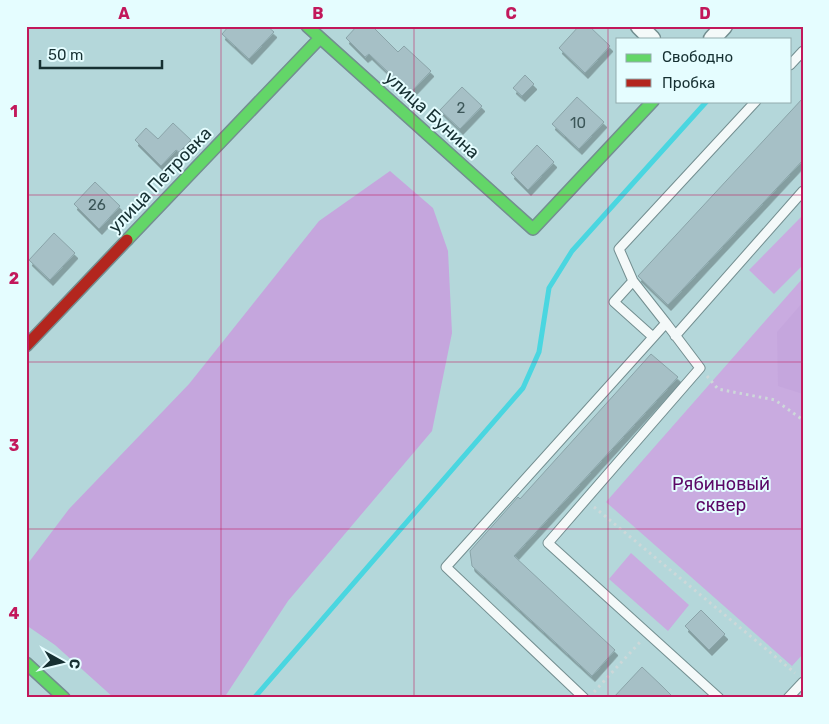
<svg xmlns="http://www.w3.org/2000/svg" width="829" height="724" font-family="Rubik,sans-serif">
<defs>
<filter id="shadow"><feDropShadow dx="3" dy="5.5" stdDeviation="0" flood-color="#0004"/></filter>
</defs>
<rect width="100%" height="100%" fill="#b4d7da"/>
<path fill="#c9abe0" d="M801 217 803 219V265L774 294 749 270Z
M803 278V654L792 666 606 502Z
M631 553 689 605 668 631 609 579Z"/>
<path fill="#c5a6dd" d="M390 171 433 208 448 251 452 333 432 431 288 601 224 698H114L55 645 26 625V566L69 509 189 384 319 221Z
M803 302V394L778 386 777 332Z"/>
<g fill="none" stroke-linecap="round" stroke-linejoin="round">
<path stroke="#4ad6e0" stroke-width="5" d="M254 698 523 388 539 352 549 288 572 251 707 101"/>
</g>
<path fill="#a6c0c6" stroke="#8aa4a9" filter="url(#shadow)" d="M229 26H267L274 32 249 59 222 34Z
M357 26H372L398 52 404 46 431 71 410 93 369 54 365 57 346 38Z
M579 26H589L610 46 585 73 559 48Z
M525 75 534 84 522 96 513 88Z
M462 87 482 106 460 129 440 110Z
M577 97 604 122 579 149 552 124Z
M803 98V160L668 305 638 276Z
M173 123 191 140 179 152 176 150 161 166 135 140 146 128 158 139Z
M537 145 554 162 528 190 511 173Z
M95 182 120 206 99 229 74 204Z
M54 233 75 253 50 280 29 260Z
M651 354 678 377 514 556 615 650 592 676 472 566 470 551 518 497 520 499Z
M701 610 725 634 709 650 685 626Z
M642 667 662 686 674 698H613Z"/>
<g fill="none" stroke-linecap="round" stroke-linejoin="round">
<defs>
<path id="lane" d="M790 65 803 51
M633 281 666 323
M675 336 803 191
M653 337 614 302 633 281 619 249 756 101
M584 698 446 567 666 323 700 368 548 543 719 698
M788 698 803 682"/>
<path id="street" d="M639 26 652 39
M712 39 724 26"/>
<path id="fast" d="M307 26 533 229 653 101
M127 240 320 38
M26 663 64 698"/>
<path id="jam" d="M26 346 127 240"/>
</defs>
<use href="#lane" stroke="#738e90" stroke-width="11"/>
<use href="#street" stroke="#738e90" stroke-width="19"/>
<use href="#fast" stroke="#738e90" stroke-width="14"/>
<use href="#jam" stroke="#738e90" stroke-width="14"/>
<path stroke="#cdd8d9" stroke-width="3" stroke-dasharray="2.5 4" stroke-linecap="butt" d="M707 376 718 389 775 400 803 420
M594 507 795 673
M594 692 641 641"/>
<use href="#lane" stroke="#f4f9f9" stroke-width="9"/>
<use href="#street" stroke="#f4f9f9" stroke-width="16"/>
<use href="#fast" stroke="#63d668" stroke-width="11"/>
<use href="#jam" stroke="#b3261e" stroke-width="11"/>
</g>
<path fill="none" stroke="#c2185b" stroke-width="1" stroke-opacity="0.55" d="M221 26V698M414 26V698M608 26V698M26 195H803M26 362H803M26 529H803"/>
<g text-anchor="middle" stroke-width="4" stroke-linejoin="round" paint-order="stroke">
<g font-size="15" fill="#3c5658">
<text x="461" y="113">2</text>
<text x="578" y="128">10</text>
<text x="97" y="210">26</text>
</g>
<g font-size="18" fill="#163032" stroke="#e5fdff">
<text transform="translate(432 115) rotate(42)" y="6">улица Бунина</text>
<text transform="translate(160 180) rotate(-46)" y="6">улица Петровка</text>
</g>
<g font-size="18" fill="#5c0867" stroke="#e5fdff">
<text x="721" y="490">Рябиновый<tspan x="721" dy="21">сквер</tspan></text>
</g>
</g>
<rect width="829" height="724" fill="none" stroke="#e5fdff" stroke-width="55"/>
<rect x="616" y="38" width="175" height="65" fill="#e5fdff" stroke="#92abad"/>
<rect x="626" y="54" width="25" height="8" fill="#63d668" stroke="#92abad"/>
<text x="662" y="62" font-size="15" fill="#163032">Свободно</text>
<rect x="626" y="79" width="25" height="8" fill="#b3261e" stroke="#92abad"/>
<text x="662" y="88" font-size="15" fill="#163032">Пробка</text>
<g transform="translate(62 662) rotate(98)" stroke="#e5fdff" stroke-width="4" paint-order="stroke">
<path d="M0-4L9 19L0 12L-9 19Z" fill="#163032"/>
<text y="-8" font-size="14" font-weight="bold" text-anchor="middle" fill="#163032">С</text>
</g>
<path d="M40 60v8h122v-8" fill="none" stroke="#163032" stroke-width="2.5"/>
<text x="48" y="60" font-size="15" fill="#163032" stroke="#e5fdff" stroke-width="4" paint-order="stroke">50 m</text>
<rect x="28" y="28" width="774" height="668" fill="none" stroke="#c2185b" stroke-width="2"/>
<g font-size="16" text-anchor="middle" font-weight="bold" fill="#c2185b">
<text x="124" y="19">A</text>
<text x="318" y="19">B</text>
<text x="511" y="19">C</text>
<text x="705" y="19">D</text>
<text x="14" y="117">1</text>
<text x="14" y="284">2</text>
<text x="14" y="451">3</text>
<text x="14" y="619">4</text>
</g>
</svg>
